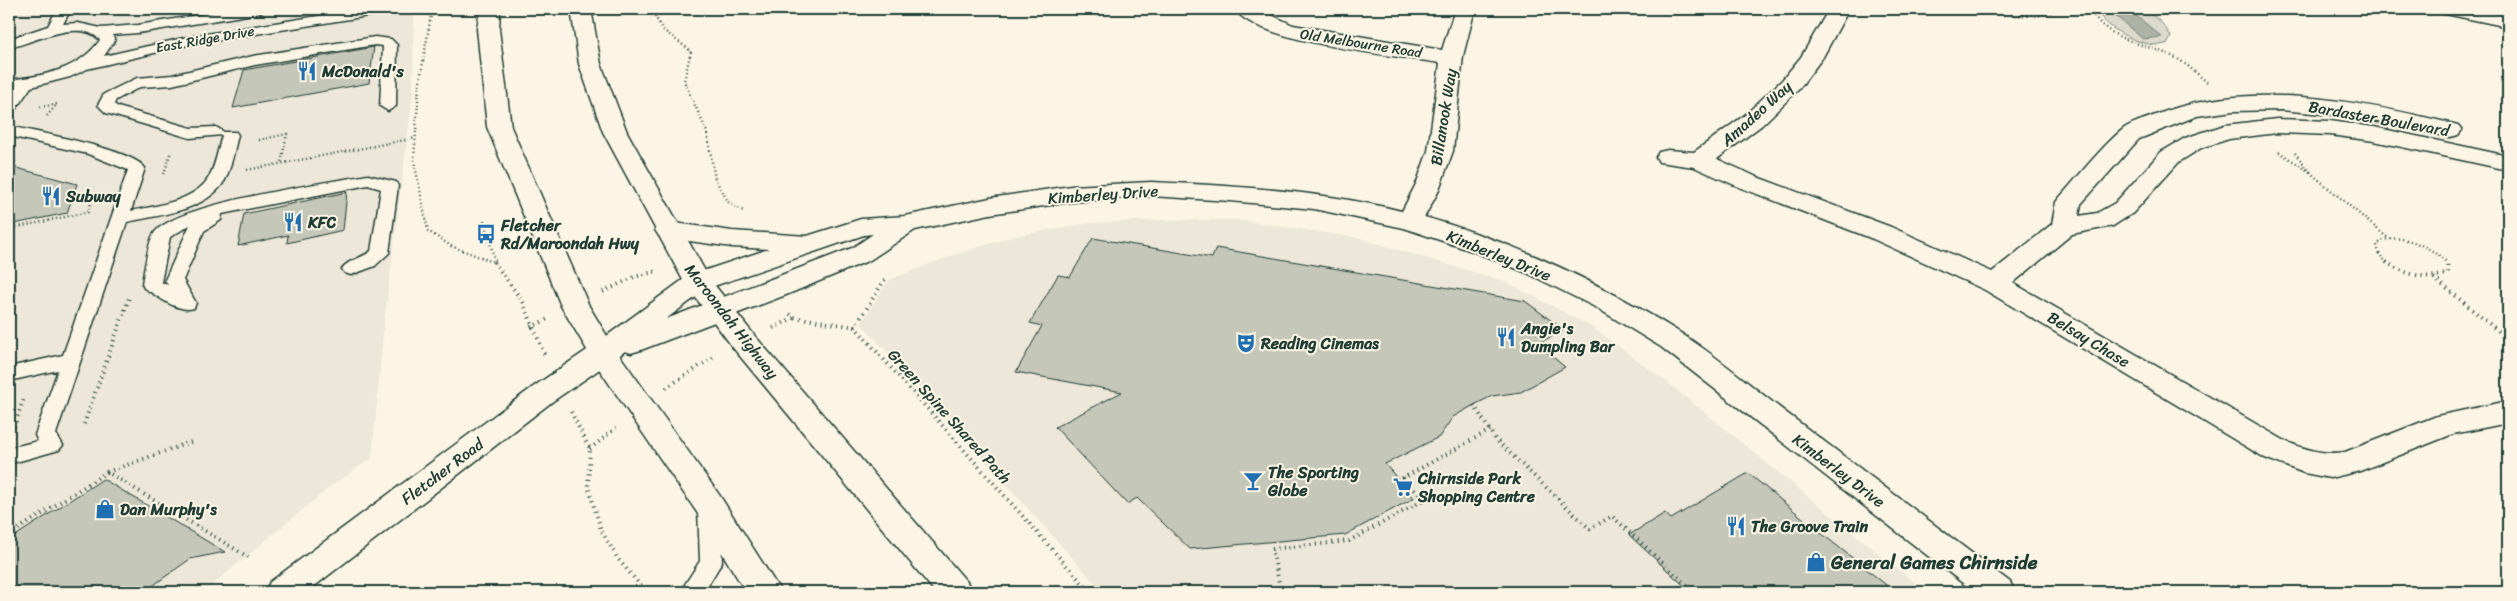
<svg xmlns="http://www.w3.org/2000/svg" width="2517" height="601" font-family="Sriracha,sans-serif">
<rect width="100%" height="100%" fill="#fcf5e5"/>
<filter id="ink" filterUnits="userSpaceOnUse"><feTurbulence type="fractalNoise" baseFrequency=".02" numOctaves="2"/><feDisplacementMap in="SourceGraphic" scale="10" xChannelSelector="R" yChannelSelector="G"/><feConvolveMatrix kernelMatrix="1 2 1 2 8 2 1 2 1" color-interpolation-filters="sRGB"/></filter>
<g filter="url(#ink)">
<path fill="#ece7d8" d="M9 9H414L413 92 384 323 372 458 331 486 204 592H9Z
M1163 220H1237L1359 238 1506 282 1592 327 1667 382 1926 592H1103L861 323 889 280 945 258 1014 236 1091 223Z"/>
<path fill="#dcdacc" stroke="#7e8c80" d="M2097 9C2128 9 2155 4 2171 37L2168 43C2150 52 2102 29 2097 9Z"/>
<path fill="#aeb3a7" stroke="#758479" d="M2107 9H2128L2162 37 2143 39Z"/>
<path fill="#c5c7b9" stroke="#1f3d34" d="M374 47 369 83 233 108 244 70Z
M9 166 77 184 67 213 9 225Z
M347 192 343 230 287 243 288 235 238 246 244 214Z
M1093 238 1212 258 1216 248 1525 301 1564 330 1537 344 1565 367 1521 392 1492 396 1474 405 1453 417 1439 437 1385 464 1414 498 1345 535 1190 549 1137 498 1127 504 1055 427 1122 392 1016 372 1042 326 1030 323 1058 275 1070 277Z
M1748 473 1821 533 1895 592H1691L1629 535 1665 513 1671 519Z
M103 479 225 552 190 559 144 592H9V540Z"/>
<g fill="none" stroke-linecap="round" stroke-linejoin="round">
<defs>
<path id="service" d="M57 9H71L63 24 78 23 101 28 138 25 235 9H267L260 13 138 33 112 35 115 40 104 56 188 37 362 9H394L387 13 188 45 87 69 70 77 31 87 15 110 9 112V96L14 89 9 90V80C43 76 79 70 100 40 80 17 32 43 9 48V39L48 26Z
M375 37 391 39 397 45 396 106 388 111 380 106 383 46 375 45 255 65 172 85 140 87 116 100 114 104 118 107 191 128 216 127 224 132H236L238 135C234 150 232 166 225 180 207 211 159 215 127 222L56 434 63 445 59 450 9 464V448L38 441 35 435 58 370 9 381V367L63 355 128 170 88 154 9 136V126C35 132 132 149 145 168L131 211C155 206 196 201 209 177 216 164 218 149 222 135L190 138 106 113 98 105 104 94 137 78 172 75 253 56Z
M368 175 396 182 398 186 389 253 375 266 351 275 345 273 342 269C347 260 363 258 371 251L381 189 368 185 222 214 221 220 204 231 183 280 196 303 194 308C178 313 158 296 144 288L142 284C144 272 148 240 155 232 179 203 325 183 368 175ZM190 225 165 280 168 285 161 282 170 237Z
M709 501 717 503 720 509 722 562 704 592H680L700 561 698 509 701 503Z"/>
<path id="minor" d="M1235 9H1258L1293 25 1442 50 1455 9H1475L1463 56 1453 151 1438 192 1419 227 1410 229 1401 227 1397 221 1417 182 1428 151 1440 63C1399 56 1254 42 1235 9Z
M1829 9H1849L1823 57 1798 90 1762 125 1717 159 1757 177 1891 227 1992 272 2052 224 2056 202 2060 197C2079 176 2101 147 2122 130 2130 123 2143 120 2153 116 2246 77 2364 102 2458 125L2462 130 2458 135 2450 137 2355 117 2281 110 2233 111 2197 116 2139 139 2081 204 2079 216 2097 213 2115 203 2161 152 2185 138 2225 125 2277 119 2330 121 2374 127 2508 156V170L2374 141 2330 135 2277 133 2229 139 2201 148 2179 162 2133 213 2113 226 2072 234 2013 283 2287 442C2307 450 2324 455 2345 452L2437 416 2508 401V423L2453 434 2360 471 2330 478 2304 473 2265 458 1985 290 1873 239 1739 187 1694 167 1659 162 1656 157 1659 152 1668 150 1694 152 1745 115 1782 80 1801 57Z
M2438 9H2478L2508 15V27L2441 13Z
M603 343 613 346 617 353 613 360 553 401 307 592H265L270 582 533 387 593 346Z"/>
<path id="secondary" d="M1151 182C1240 186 1330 191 1417 215 1509 240 1598 281 1679 332 1717 356 1752 387 1788 414 1862 470 1936 526 2010 582L2015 592H1974L1661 347 1597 308 1527 273 1475 252 1404 228 1314 209 1230 201 1151 196 1071 202 990 214 915 230 870 260 786 295 641 350 631 353 625 351C614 360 607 364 593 360L589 353 593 346 688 276 769 249 732 247 668 238 659 236 655 230 659 224 668 222 732 231 807 236 861 219 905 216 990 198 1071 186ZM873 234 852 248 666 319 708 288 864 235Z"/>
<path id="trunk" d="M480 9H500L499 29 511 127 589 306 613 346 720 496 781 592H746L698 514 593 360 561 306 487 127 477 29Z
M571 9H591L601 64 627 132 709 278 754 335 967 582 972 592H935L734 349 684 282 603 132 579 64Z"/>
</defs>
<use href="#service" stroke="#1f3d34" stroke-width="3"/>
<use href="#minor" stroke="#1f3d34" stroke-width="3"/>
<use href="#secondary" stroke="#1f3d34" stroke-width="3"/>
<use href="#trunk" stroke="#1f3d34" stroke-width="3"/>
<path stroke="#1f3d34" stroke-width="2.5" stroke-dasharray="1 3" stroke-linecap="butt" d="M432 9 419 86 414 160 428 231 451 246 496 263
M651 9 663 30 691 51 684 81 707 132 715 179 729 203 745 212
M1996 9V14L2036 16 2063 9
M2090 9C2108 43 2145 42 2176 58 2187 64 2197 74 2207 82
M40 107 57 104 47 116
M259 140 287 134 281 163
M2279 152 2310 172
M2295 153 2312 174 2389 239
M247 170 416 138
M164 174 171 151
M484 221 495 261
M9 229 88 212 92 200 98 199
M2387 263 2379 254 2377 245C2394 228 2434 248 2447 263"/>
<path stroke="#1f3d34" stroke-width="4" stroke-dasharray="1 4.5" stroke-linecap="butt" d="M494 262 523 302 545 356
M2386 262C2404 274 2427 281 2448 273L2447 262
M2434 278 2508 339
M603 292 634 277 657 271
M790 314 794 317 855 327 1090 592
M531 327 548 319
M855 327 885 279
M773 328 794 318
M666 388 715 356
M1474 405 1495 439 1590 529 1612 516 1694 592
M571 412 590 449 588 486 601 530 618 559 646 592
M84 424 129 298
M14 427 24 398
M590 449 616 428
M107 472 191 442
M9 535 107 472 250 558
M1281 592 1272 549 1349 541 1424 500 1403 478 1490 430"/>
<use href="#service" fill="#fcf5e5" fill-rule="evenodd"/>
<use href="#minor" fill="#fcf5e5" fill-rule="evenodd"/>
<use href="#secondary" fill="#fcf5e5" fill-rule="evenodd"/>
<use href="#trunk" fill="#fcf5e5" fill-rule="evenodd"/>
</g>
</g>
<defs>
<symbol id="restaurant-bare" viewBox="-9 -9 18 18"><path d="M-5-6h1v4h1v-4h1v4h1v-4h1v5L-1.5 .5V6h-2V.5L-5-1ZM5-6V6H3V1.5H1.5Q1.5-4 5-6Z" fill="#1f6fb2" stroke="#fcf5e5" stroke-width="2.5" paint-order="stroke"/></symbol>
<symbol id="bus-bare" viewBox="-9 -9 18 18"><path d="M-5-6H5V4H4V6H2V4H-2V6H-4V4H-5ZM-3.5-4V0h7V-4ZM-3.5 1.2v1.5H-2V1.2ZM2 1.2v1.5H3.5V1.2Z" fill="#1f6fb2" stroke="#fcf5e5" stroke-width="2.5" paint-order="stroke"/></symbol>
<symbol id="theatre-bare" viewBox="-9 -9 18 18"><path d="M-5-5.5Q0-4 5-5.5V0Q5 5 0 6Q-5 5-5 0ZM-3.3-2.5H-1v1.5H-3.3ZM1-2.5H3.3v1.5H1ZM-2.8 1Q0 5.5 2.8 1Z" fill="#1f6fb2" stroke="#fcf5e5" stroke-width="2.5" paint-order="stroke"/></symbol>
<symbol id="bar-bare" viewBox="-9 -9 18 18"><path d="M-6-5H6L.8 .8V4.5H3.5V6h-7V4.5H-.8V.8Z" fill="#1f6fb2" stroke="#fcf5e5" stroke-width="2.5" paint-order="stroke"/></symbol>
<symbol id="supermarket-bare" viewBox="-9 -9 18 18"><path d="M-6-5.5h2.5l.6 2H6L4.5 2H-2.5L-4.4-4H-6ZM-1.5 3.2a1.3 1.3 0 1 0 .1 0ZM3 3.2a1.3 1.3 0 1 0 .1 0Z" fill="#1f6fb2" stroke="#fcf5e5" stroke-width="2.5" paint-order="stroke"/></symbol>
<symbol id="shop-bare" viewBox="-9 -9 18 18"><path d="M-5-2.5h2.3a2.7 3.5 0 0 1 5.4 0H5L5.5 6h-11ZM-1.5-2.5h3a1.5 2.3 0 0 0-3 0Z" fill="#1f6fb2" stroke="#fcf5e5" stroke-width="2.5" paint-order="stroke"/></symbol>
</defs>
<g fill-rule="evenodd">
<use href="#restaurant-bare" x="293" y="57" width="28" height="28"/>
<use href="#restaurant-bare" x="37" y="182" width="28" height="28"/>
<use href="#restaurant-bare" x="279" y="208" width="28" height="28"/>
<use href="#bus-bare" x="472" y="220" width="28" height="28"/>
<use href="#restaurant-bare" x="1492" y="323" width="28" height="28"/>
<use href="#theatre-bare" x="1232" y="329" width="28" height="28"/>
<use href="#bar-bare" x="1239" y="467" width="28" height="28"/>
<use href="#supermarket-bare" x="1389" y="473" width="28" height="28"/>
<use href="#shop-bare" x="91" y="495" width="28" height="28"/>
<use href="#restaurant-bare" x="1722" y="512" width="28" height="28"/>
<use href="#shop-bare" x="1802" y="548" width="28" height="28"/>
</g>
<g text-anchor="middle" stroke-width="4" stroke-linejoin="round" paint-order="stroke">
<g font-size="14" fill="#1f3d34" stroke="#fcf5e5">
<text transform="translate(205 39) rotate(-10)" y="5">East Ridge Drive</text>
<text transform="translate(1361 43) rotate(9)" y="5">Old Melbourne Road</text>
</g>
<g font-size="16" font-weight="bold" fill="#1f3d34" stroke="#fcf5e5" text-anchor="start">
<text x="322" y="77">McDonald's</text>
<text x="66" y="202">Subway</text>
<text x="308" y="228">KFC</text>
<text x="501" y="231">Fletcher<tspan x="501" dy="18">Rd/Maroondah Hwy</tspan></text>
<text x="1521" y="334">Angie's<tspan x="1521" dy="18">Dumpling Bar</tspan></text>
<text x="1261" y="349">Reading Cinemas</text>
<text x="1268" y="478">The Sporting<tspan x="1268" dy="18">Globe</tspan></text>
<text x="1418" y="484">Chirnside Park<tspan x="1418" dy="18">Shopping Centre</tspan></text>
<text x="120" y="515">Dan Murphy's</text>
<text x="1751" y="532">The Groove Train</text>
</g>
<g font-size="16" fill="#1f3d34" stroke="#fcf5e5">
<text transform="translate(1756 113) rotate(-42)" y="6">Amadeo Way</text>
<text transform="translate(1443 117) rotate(-81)" y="6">Billanook Way</text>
<text transform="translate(2379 118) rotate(10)" y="6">Bardaster Boulevard</text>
<text transform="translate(1103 194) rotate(-4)" y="6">Kimberley Drive</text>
<text transform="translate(1499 255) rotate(22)" y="6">Kimberley Drive</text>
<text transform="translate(732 321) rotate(52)" y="6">Maroondah Highway</text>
<text transform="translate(2089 339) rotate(31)" y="6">Belsay Chase</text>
<text transform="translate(950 416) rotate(48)" y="6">Green Spine Shared Path</text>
<text transform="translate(1839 470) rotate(37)" y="6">Kimberley Drive</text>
<text transform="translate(442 471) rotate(-37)" y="6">Fletcher Road</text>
</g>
<g font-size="19" font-weight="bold" fill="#1f3d34" stroke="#fcf5e5" text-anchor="start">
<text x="1831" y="569">General Games Chirnside</text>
</g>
</g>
<rect width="2517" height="601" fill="none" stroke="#fcf5e5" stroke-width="30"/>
<rect x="15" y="15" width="2487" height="571" fill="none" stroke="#1f3d34" stroke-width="2" filter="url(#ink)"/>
</svg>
